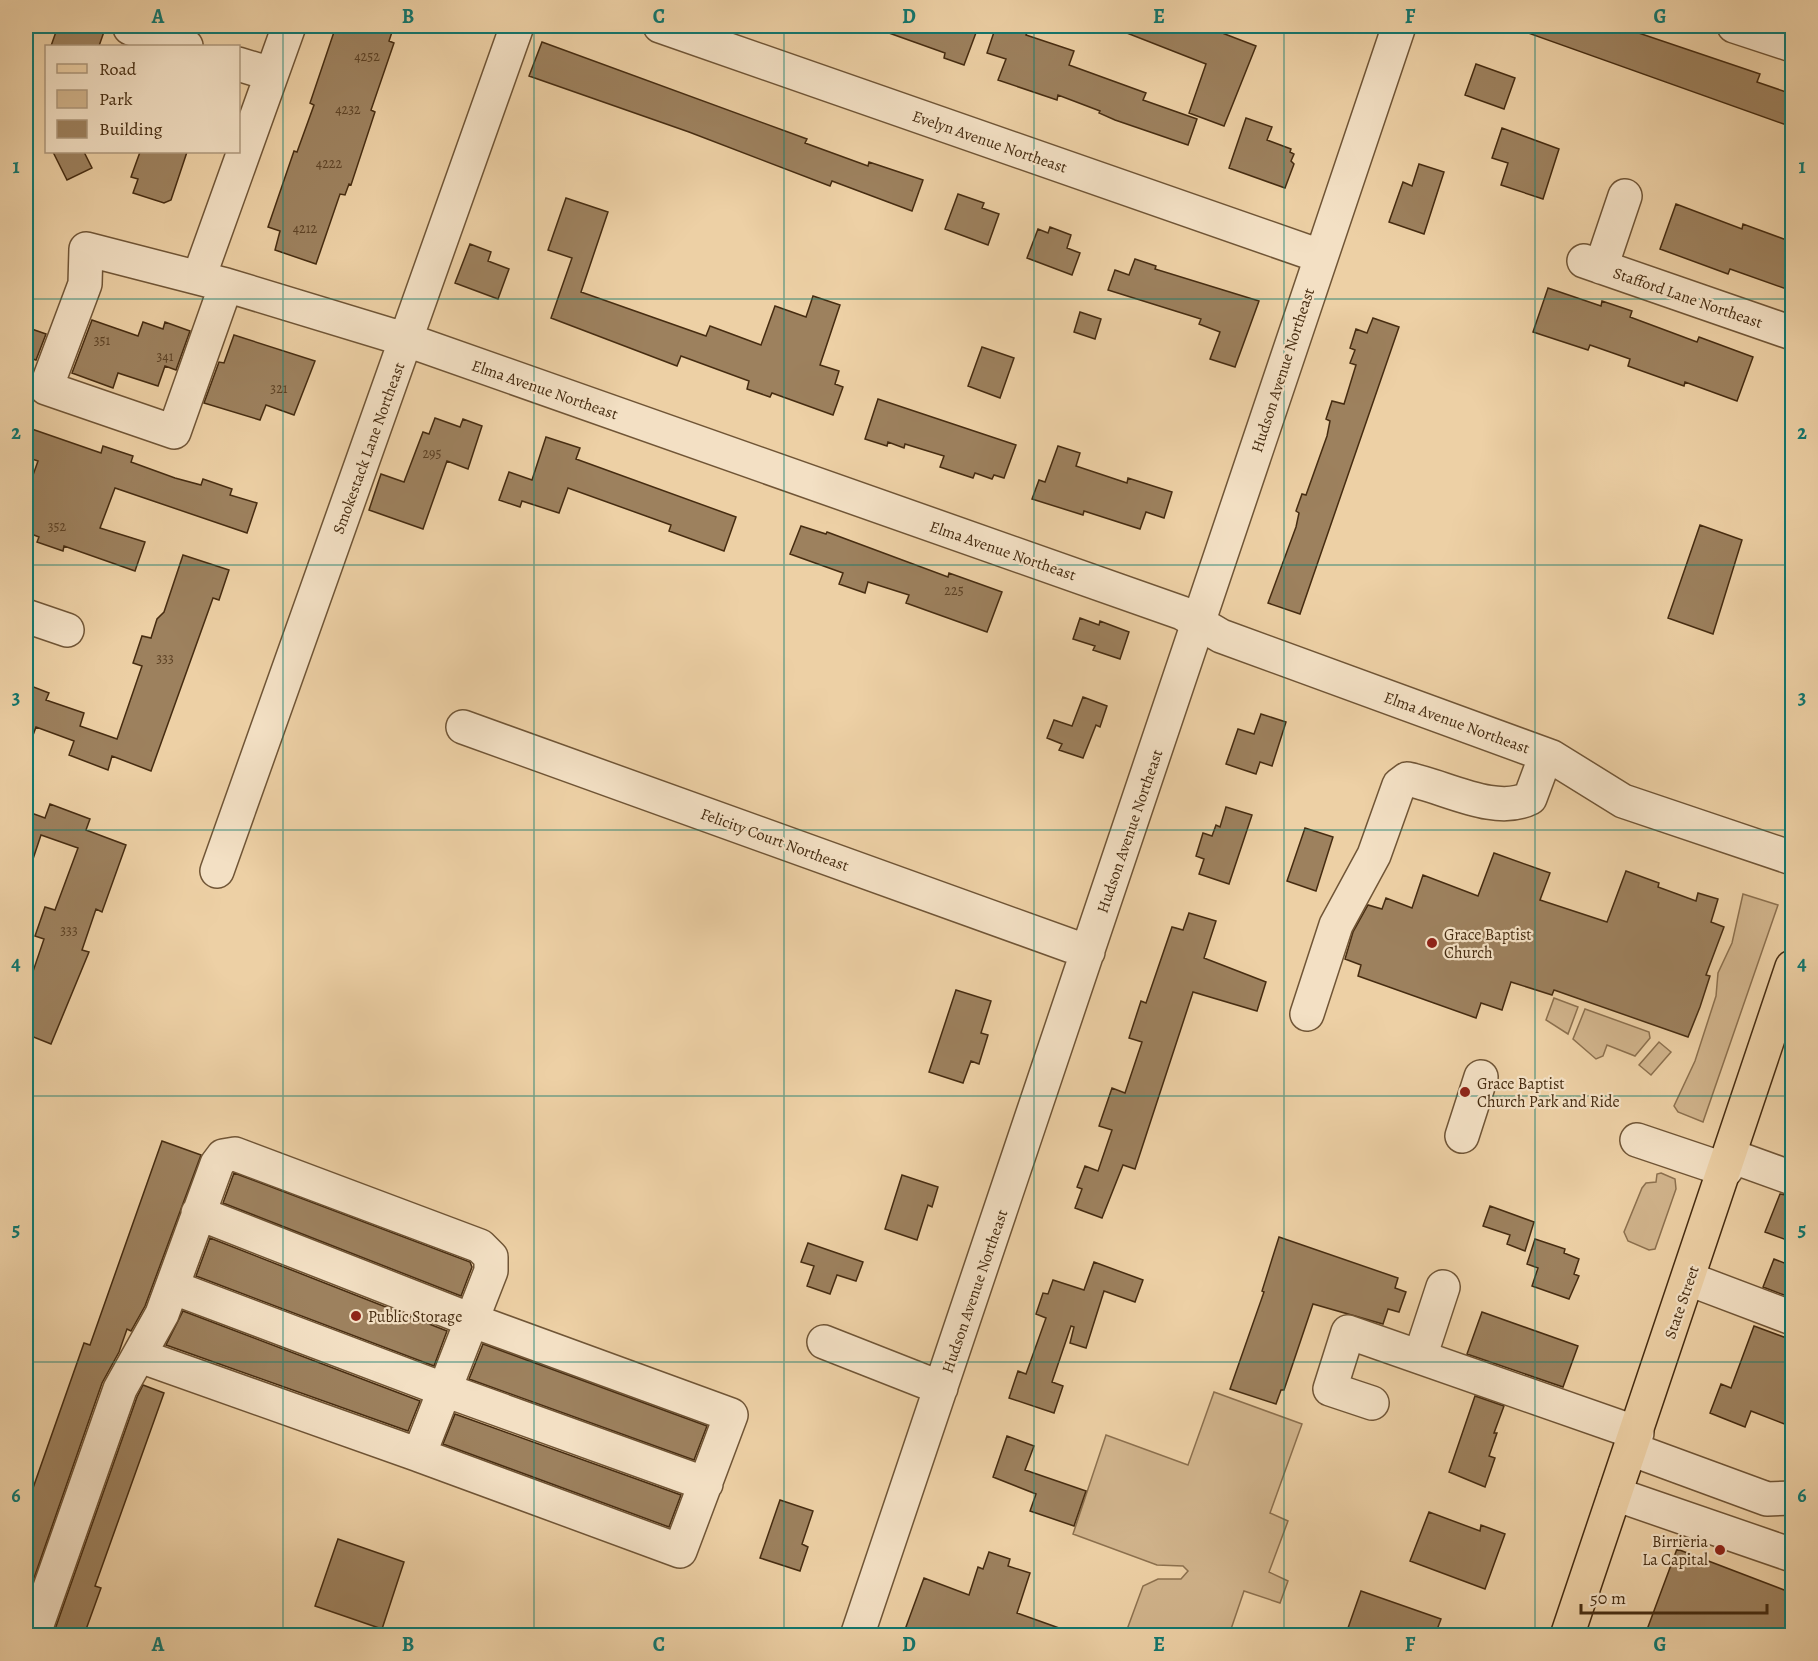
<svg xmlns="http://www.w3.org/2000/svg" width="1818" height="1661" font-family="Alegreya,serif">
<rect width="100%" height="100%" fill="#edd0a5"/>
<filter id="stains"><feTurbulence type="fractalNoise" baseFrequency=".00333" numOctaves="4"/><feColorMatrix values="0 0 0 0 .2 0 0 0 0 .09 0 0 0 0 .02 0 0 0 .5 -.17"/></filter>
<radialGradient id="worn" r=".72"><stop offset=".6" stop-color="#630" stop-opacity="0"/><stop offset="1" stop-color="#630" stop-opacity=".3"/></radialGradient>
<path fill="#d1b48c" stroke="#8c704e" stroke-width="1.5" d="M1743 894 1778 905 1703 1122 1678 1112 1674 1106 1695 1061 1716 996 1718 973 1732 943Z
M1554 998 1578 1007 1568 1034 1546 1020Z
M1585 1009 1649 1032 1650 1038 1635 1056 1607 1045 1603 1056 1596 1059 1573 1039Z
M1659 1042 1671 1052 1651 1075 1639 1065Z
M1661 1173 1675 1179 1676 1189 1655 1249 1649 1250 1628 1241 1624 1232 1642 1188 1646 1183 1656 1182 1657 1174Z
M1214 1392 1302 1424 1270 1513 1288 1521 1269 1572 1288 1581 1280 1603 1244 1591 1229 1635H1125L1143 1586 1158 1579H1181L1188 1571 1183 1566 1157 1565 1073 1534 1106 1435 1188 1465Z"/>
<path fill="#9d815e" stroke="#462c11" stroke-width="1.5" d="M58 26H106L99 46H51Z
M336 26H394L389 41 394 43 371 110 375 112 351 185 349 184 345 195 340 194 316 264 275 250 280 231 268 227 294 151 297 152 314 105 310 103Z
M876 26H963L977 30 964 65 944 58 945 53 875 28Z
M996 26H1029L1026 35 1074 51 1069 65 1146 93 1143 100 1197 119 1188 145 1115 120 1099 113 1100 111 1058 95 1057 100 998 80 1006 59 987 53Z
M1114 26H1204L1256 46 1224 126 1189 113 1206 64 1114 28Z
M1514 26H1618L1760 74 1757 82 1792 94V127L1514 28Z
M542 42 807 139 805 143 868 166 869 162 923 180 912 211 832 181 830 186 689 132 529 76Z
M1476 64 1515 78 1504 109 1465 95Z
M1246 118 1272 127 1267 140 1291 149 1290 152 1294 154 1291 161 1294 164 1285 188 1229 168Z
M1502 128 1559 149 1543 199 1501 185 1508 163 1492 158Z
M53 152H84L92 168 67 180Z
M140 152H187L171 200 164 203 133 193 138 179 131 177Z
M1419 164 1444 172 1424 234 1389 222 1403 182 1412 186Z
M958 194 984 203 982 208 999 214 988 245 945 229Z
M566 198 608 212 581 292 706 336 710 326 761 345 775 306 806 317 813 296 840 305 820 365 839 371 835 384 843 387 833 415 772 393 770 397 747 389 749 381 681 356 677 366 551 318 572 258 548 250Z
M1676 204 1742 229 1743 224 1792 242V291L1730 269 1728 274 1660 249Z
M1050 227 1071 235 1067 248 1080 253 1072 275 1027 258 1038 229 1048 233Z
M470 244 491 252 488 261 509 269 498 299 455 283Z
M1135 259 1156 266 1155 269 1259 301 1235 367 1210 359 1220 332 1199 324 1201 319 1108 290 1115 270 1129 275Z
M1548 288 1601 306 1602 301 1632 311 1630 317 1697 342 1699 337 1753 357 1737 401 1685 382 1684 386 1628 366 1630 359 1590 345 1588 350 1533 332Z
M1080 312 1101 319 1095 339 1074 332Z
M1373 318 1399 327 1300 614 1268 603 1296 527 1299 513 1296 511 1302 494 1306 495 1327 436 1330 421 1326 419 1332 401 1344 404 1356 365 1350 363 1355 350 1350 348 1356 329 1367 333Z
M92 320 138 336 143 322 163 329 165 322 190 331 176 370 165 366 158 386 118 373 113 388 72 373Z
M26 327 46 334 36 360 26 357Z
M234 335 315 361 294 415 266 405 260 420 204 403 219 362 224 363Z
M982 347 1014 358 1000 398 968 386Z
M878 399 1016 445 1004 478 994 475 992 479 975 473 973 478 940 467 944 456 905 444 904 448 888 442 887 446 865 439Z
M435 418 460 427 463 419 482 426 468 469 447 461 423 529 369 510 381 474 404 482 423 432 429 434Z
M26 427 101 453 103 446 133 456 131 462 175 478 201 485 203 479 232 489 230 495 257 503 247 533 115 488 100 528 145 542 135 571 64 546 63 551 37 542 39 537 26 532V495L38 461 26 457Z
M546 437 580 448 576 459 736 517 724 551 669 531 671 525 568 488 559 513 522 501 520 507 499 500 509 472 532 480Z
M1058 446 1080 453 1076 466 1127 483 1128 478 1172 492 1164 518 1146 512 1140 529 1084 511 1083 515 1032 499 1039 480 1045 482Z
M1700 525 1742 540 1713 634 1668 618Z
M801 526 826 534 827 532 948 577 949 573 1002 592 987 632 906 603 909 595 868 582 865 593 839 584 843 573 790 554Z
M183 555 229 570 219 600 213 598 151 771 112 756 108 770 69 755 74 741 36 727 28 749H26V684L49 693 46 700 84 713 80 726 117 739 142 666 133 663 142 636 151 638 157 619 164 612Z
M1080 618 1099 625 1100 621 1129 632 1120 659 1093 650 1095 646 1073 639Z
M1083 697 1107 706 1100 727 1096 725 1083 758 1059 750 1062 744 1047 738 1054 720 1072 726Z
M1261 714 1286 722 1272 766 1260 762 1256 774 1226 764 1238 729 1254 734Z
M50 804 90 819 86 830 126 845 102 912 96 909 82 950 89 952 51 1044 26 1034V992L44 939 35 936 45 907 55 910 78 848 41 835 29 871H26V811L45 818Z
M1226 807 1252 815 1229 884 1199 874 1204 859 1196 856 1203 833 1212 836 1216 825 1220 827Z
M1305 828 1333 837 1316 891 1287 881Z
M1494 853 1550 873 1540 900 1607 922 1626 871 1659 883 1658 887 1696 901 1698 893 1718 899 1711 922 1724 927 1706 975 1710 976 1700 1007 1688 1037 1554 990 1552 995 1511 982 1502 1010 1481 1003 1476 1018 1358 976 1361 965 1345 959 1353 932 1368 905 1382 909 1386 898 1412 908 1423 875 1478 896Z
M1189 913 1216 921 1204 958 1266 982 1257 1011 1193 992 1135 1169 1123 1165 1102 1218 1075 1208 1082 1189 1077 1187 1085 1166 1098 1171 1112 1130 1099 1126 1112 1088 1125 1093 1142 1042 1129 1038 1141 1001 1146 1003 1172 927 1183 930Z
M956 990 991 1001 981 1033 988 1035 979 1064 971 1061 963 1083 929 1072Z
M162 1141 201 1155 145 1306 131 1331 127 1329 119 1352 102 1383 26 1601V1508L84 1343 90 1345Z
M234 1173 470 1262 472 1267 461 1296 223 1203Z
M902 1175 938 1187 932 1207 928 1205 917 1240 885 1229Z
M1780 1194 1792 1196V1242L1765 1232Z
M1490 1206 1534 1222 1525 1251 1507 1244 1510 1235 1483 1226Z
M1279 1237 1398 1278 1395 1288 1406 1292 1399 1312 1388 1309 1383 1324 1313 1304 1284 1390H1281L1276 1404 1230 1389 1264 1292 1262 1291Z
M210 1238 447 1331 434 1366 196 1276Z
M1535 1239 1565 1249 1564 1253 1579 1259 1574 1274 1579 1276 1569 1299 1532 1286 1538 1268 1527 1264Z
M808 1243 863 1262 856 1281 837 1275 830 1294 807 1286 814 1266 801 1262Z
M1774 1259 1792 1266V1298L1763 1287Z
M1094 1262 1143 1280 1135 1302 1104 1291 1086 1348 1070 1343 1074 1327 1071 1326 1052 1382 1063 1386 1054 1413 1009 1398 1018 1371 1026 1374 1046 1318 1036 1314 1043 1293 1048 1294 1053 1280 1084 1290Z
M183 1311 420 1401 408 1431 166 1345Z
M1482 1312 1578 1346 1563 1387 1467 1354Z
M1754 1326 1792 1340V1409L1787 1425 1751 1411 1745 1427 1710 1413 1721 1384 1731 1388Z
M483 1344 707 1426 694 1460 469 1379Z
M143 1385 164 1393 95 1586 101 1588 84 1635H53L137 1397Z
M1475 1396 1504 1406 1494 1433H1497L1489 1456 1495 1458 1485 1487 1449 1472Z
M455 1414 681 1495 669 1527 443 1444Z
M1007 1436 1034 1446 1025 1470 1086 1491 1074 1526 1030 1511 1036 1494 993 1477Z
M780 1500 813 1511 802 1544 808 1547 800 1571 760 1558Z
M1429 1512 1480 1531 1481 1525 1505 1534 1485 1589 1410 1561Z
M338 1539 404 1562 382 1629 315 1606Z
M1677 1549 1792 1593V1635H1645Z
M989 1552 1010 1559 1008 1566 1030 1573 1017 1613 1073 1633 1072 1635H903L924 1578 969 1595 978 1567 983 1569Z
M1361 1591 1441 1619 1435 1635H1369L1348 1628Z"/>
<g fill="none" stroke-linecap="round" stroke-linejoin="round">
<defs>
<path id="minor" d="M660 26 1320 256
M1734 26 1792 45
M130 28 186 46
M238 64 271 74
M1584 261 1792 333
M1601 267 1625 196
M199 277 289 26
M226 285 174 432 46 388 85 284 86 249 226 285 407 340 1182 613 1221 636 1552 757 1623 801 1792 858
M26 616 67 630
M463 727 1088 952
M217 871 517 26
M1307 1014 1336 925 1374 855 1399 785 1407 779C1444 786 1495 816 1530 798L1546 755
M1462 1136 1481 1077
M1637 1140 1726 1170
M1731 1156 1792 1178
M198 1213 471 1320 731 1415 680 1551 419 1455
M1689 1279 1792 1318
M172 1287 445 1390 706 1484
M824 1342 941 1388
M1420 1357 1443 1287
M1372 1403 1330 1389 1348 1332 1637 1433
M1631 1449 1767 1499 1792 1498
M1615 1494 1792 1555
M33 1636 120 1389 162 1314 217 1164 223 1156 235 1154 480 1246 491 1257V1271L419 1455 140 1356
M857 1636 1399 26"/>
<path id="major" d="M1567 1636 1792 967"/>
</defs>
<use href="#minor" stroke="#705536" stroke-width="36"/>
<use href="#major" stroke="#462c11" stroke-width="36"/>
<use href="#minor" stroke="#f3e0c4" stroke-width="33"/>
<use href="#major" stroke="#edd0a5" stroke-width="33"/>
</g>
<path fill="none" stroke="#0f766e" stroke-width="1.5" stroke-opacity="0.55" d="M283 26V1636M534 26V1636M784 26V1636M1034 26V1636M1284 26V1636M1535 26V1636M26 299H1792M26 565H1792M26 830H1792M26 1096H1792M26 1362H1792"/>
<g fill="#8f2418" stroke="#f3e0c4" stroke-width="2">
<circle cx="1432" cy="943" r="6"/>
<circle cx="1465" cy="1092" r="6"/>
<circle cx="356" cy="1316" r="6"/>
<circle cx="1720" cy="1550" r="6"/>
</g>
<g text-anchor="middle" stroke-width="4.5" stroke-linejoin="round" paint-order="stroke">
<g font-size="14" fill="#5c4124">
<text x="367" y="61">4252</text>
<text x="348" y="114">4232</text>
<text x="329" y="168">4222</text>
<text x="305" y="233">4212</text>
<text x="102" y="345">351</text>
<text x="165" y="361">341</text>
<text x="279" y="393">321</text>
<text x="432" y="458">295</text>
<text x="57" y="531">352</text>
<text x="954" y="595">225</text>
<text x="165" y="663">333</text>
<text x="69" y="935">333</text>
</g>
<g font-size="16" fill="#462c11" stroke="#f3e0c4">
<text transform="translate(990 141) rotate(19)" y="6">Evelyn Avenue Northeast</text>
<text transform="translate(1688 297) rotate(19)" y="6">Stafford Lane Northeast</text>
<text transform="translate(1282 370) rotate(-72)" y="6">Hudson Avenue Northeast</text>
<text transform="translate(545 389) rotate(19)" y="6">Elma Avenue Northeast</text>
<text transform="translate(368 448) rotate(-70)" y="6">Smokestack Lane Northeast</text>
<text transform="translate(1003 550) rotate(19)" y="6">Elma Avenue Northeast</text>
<text transform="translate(1457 722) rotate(20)" y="6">Elma Avenue Northeast</text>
<text transform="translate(1129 831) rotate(-71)" y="6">Hudson Avenue Northeast</text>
<text transform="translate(775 839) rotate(20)" y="6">Felicity Court Northeast</text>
<text transform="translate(974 1291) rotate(-71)" y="6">Hudson Avenue Northeast</text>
<text transform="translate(1681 1302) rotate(-71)" y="6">State Street</text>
</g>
<g font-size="16" fill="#462c11" stroke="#f3e0c4" text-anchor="start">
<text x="1444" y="940">Grace Baptist<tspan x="1444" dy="18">Church</tspan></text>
<text x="1477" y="1089">Grace Baptist<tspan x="1477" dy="18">Church Park and Ride</tspan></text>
<text x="368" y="1322">Public Storage</text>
<text x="1708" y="1547" text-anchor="end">Birrieria<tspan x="1708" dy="18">La Capital</tspan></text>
</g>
</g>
<rect width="1818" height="1661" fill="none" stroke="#edd0a5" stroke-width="66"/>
<rect x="45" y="45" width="195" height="108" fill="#f3e0c4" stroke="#ae987c" stroke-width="1.5"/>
<rect x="57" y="64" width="30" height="9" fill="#edd0a5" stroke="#ae987c" stroke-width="1.5"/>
<text x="99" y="75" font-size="18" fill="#462c11">Road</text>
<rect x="57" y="90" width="30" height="18" fill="#d1b48c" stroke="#ae987c" stroke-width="1.5"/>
<text x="99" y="105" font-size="18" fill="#462c11">Park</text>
<rect x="57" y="120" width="30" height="18" fill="#9d815e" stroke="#ae987c" stroke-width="1.5"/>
<text x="99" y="135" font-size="18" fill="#462c11">Building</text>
<path d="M1581 1604v9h186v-9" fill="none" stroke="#462c11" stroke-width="3"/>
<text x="1590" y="1604" font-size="18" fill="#462c11" stroke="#f3e0c4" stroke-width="4.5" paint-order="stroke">50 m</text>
<rect x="33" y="33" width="1752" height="1595" fill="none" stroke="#0f766e" stroke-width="2"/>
<g font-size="20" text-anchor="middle" font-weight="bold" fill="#0f766e">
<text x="158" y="23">A</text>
<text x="408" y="23">B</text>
<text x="659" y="23">C</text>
<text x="909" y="23">D</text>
<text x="1159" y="23">E</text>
<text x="1410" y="23">F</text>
<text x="1660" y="23">G</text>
<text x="16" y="173">1</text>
<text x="1802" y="173">1</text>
<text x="16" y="439">2</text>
<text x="1802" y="439">2</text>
<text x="16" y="704">3</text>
<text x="1802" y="704">3</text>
<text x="16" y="970">4</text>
<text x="1802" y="970">4</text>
<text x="16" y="1236">5</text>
<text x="1802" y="1236">5</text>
<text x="16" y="1502">6</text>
<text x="1802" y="1502">6</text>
<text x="158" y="1651">A</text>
<text x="408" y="1651">B</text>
<text x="659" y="1651">C</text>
<text x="909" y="1651">D</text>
<text x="1159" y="1651">E</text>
<text x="1410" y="1651">F</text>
<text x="1660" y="1651">G</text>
</g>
<rect width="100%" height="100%" filter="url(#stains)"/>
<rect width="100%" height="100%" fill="url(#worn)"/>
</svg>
